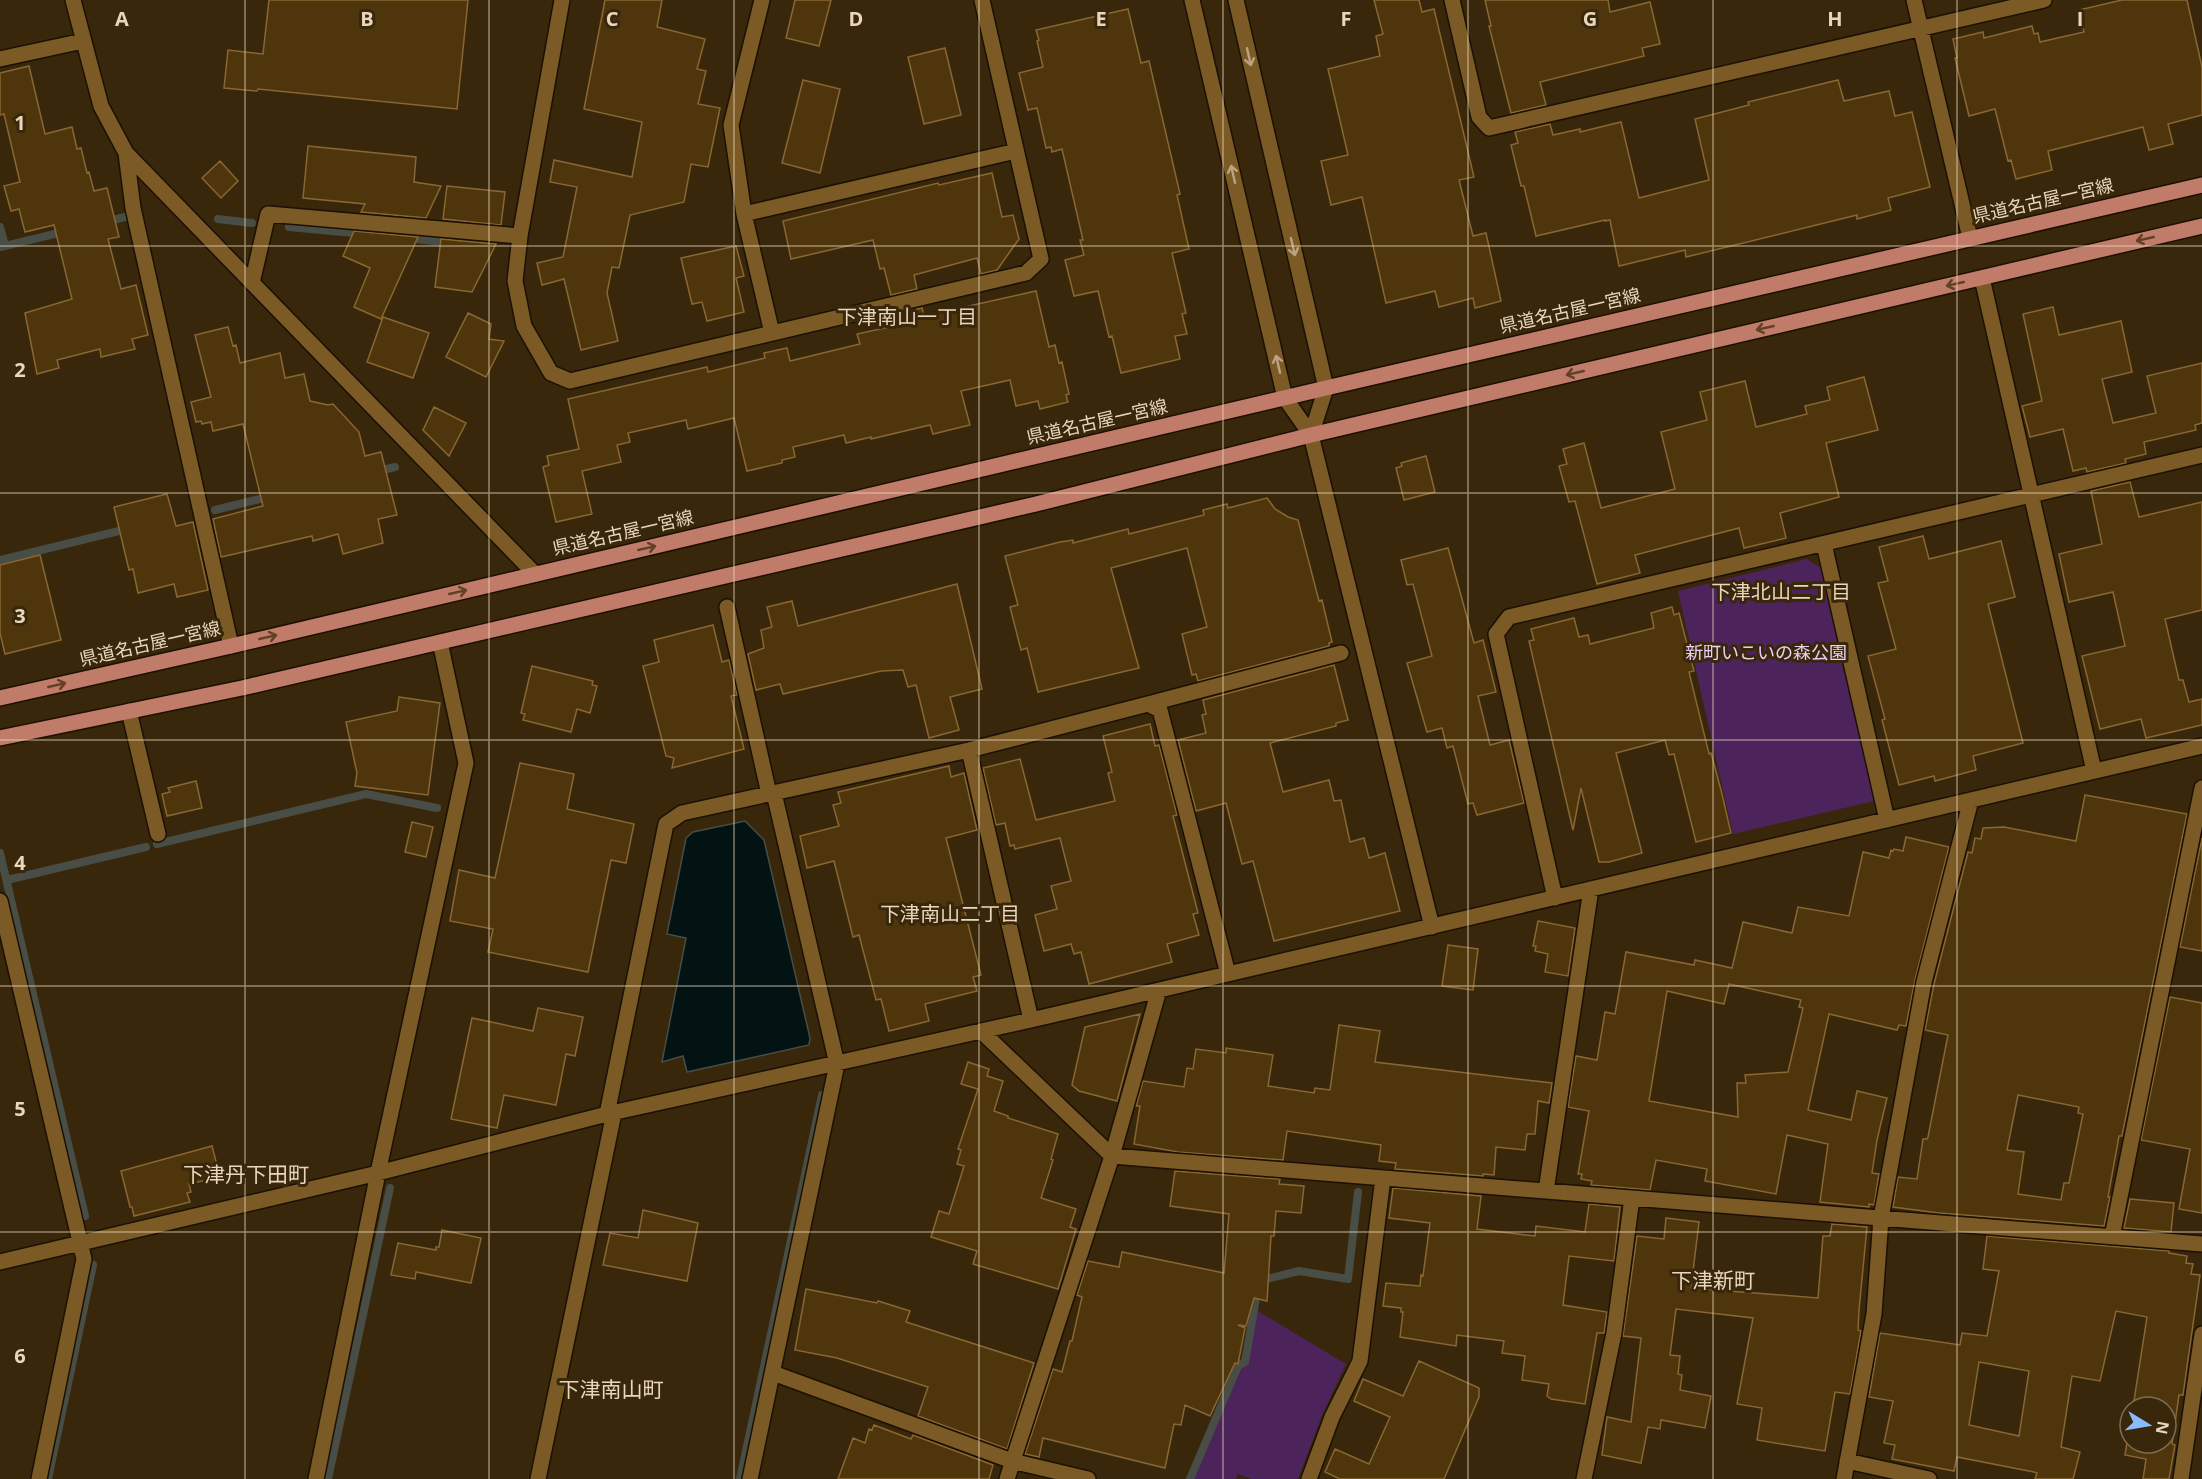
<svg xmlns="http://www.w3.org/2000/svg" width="2202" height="1479" font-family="'Open Sans','Noto Sans JP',sans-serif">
<rect width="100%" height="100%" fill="#38270b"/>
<path fill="#4d235c" d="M1807 559 1822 569 1874 801 1733 834 1678 591Z
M1258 1311 1346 1364 1323 1413 1298 1479H1251L1238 1474 1236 1479H1192L1239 1367 1246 1363Z"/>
<path fill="#031212" stroke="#484d45" stroke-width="1.5" d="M745 821 764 840 810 1038 809 1045 687 1072 683 1056 662 1062 686 938 667 934 686 838 693 832Z"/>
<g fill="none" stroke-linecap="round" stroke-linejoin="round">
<path stroke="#484d45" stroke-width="8" d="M218 219 252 223
M105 222 125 217
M0 227 5 246
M289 227 364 234
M407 238 451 243
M0 247 67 231
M375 472 395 467
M215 510 272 496
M0 560 127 529
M157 844 366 794 437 808
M0 853 85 1216
M7 880 146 847
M48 1479 93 1265
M328 1479 390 1188
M740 1479 822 1095
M1190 1479 1238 1366 1245 1362 1259 1281 1299 1271 1348 1279 1358 1192"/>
</g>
<path fill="#4e350b" stroke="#896733" stroke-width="1.5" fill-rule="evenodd" d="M269 0H468L457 109 258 89 257 91 224 88 228 50 263 54Z
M605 0H662L657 27 705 39 697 69 706 71 698 104 720 108 708 167 691 164 684 202 630 215 619 268 612 267 607 293 618 341 581 350 564 279 542 285 537 263 563 257 577 187 550 182 554 160 632 177 642 122 584 109Z
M795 0H831L819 46 786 38Z
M1374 0H1419L1422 12 1434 9 1474 177 1459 180 1473 236 1486 233 1501 301 1475 308 1473 298 1439 307 1435 291 1386 303 1362 197 1331 205 1321 161 1348 155 1328 69 1380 56 1376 36 1383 34Z
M1485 0H1608L1610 12 1650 2 1660 44 1642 48 1644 56 1540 82 1546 105 1511 113 1489 26H1491Z
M2122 0H2187L2202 67V115L2168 124 2173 144 2149 150 2143 127 2048 151 2052 170 2016 179 2011 160 2008 161 1995 109 1969 116 1955 58H1957L1953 39 1983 32 1984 38 2032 26 2034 34 2038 33 2040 42 2084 32 2079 10Z
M1128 9 1141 63 1149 61 1180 194 1177 195 1189 249 1172 253 1186 313 1182 314 1187 334 1175 336 1180 359 1121 373 1112 336 1109 337 1098 291 1074 296 1065 260 1084 255 1080 240H1083L1062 149 1052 152 1051 147 1046 148 1037 108 1028 110 1019 73 1043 67 1037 41 1039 40 1036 30Z
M945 48 961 115 924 124 908 57Z
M29 66 45 134 72 127 77 149 81 148 87 173 89 172 94 191 107 188 119 237 108 239 121 289 136 285 148 335 132 339 135 349 101 357 100 349 57 360 59 368 37 374 25 313 72 299 54 225 25 232 19 209 11 211 4 186 20 182 4 114 0 115V73Z
M803 80 840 89 820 173 782 163Z
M1838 80 1844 101 1889 91 1895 116 1912 112 1930 187 1888 198 1891 210 1857 219V215L1686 257 1685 250 1619 266 1610 220 1605 221V220L1536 236 1524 186H1521L1511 145 1518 143 1515 132 1550 124 1553 135 1580 129V132L1621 122 1639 198 1709 180 1695 119 1749 105 1748 102Z
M308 146 416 157 414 182 441 186 426 218 361 212 365 204 303 198Z
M220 161 238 181 221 198 202 178Z
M992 173 1002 217 1013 215 1019 239 997 270 981 274 977 258 914 275 917 289 891 295 884 268 880 269 873 240 791 259 783 221 938 183 939 185Z
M447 186 505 192 501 225 443 219Z
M354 231 418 237 381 319 354 307 370 268 343 256Z
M441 239 496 244 472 292 435 287Z
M736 246 744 276 736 278 744 312 707 321 702 302 692 304 681 258Z
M1036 291 1049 347 1055 345 1059 363 1062 362 1069 394 1066 395 1068 402 1040 409 1038 401 1016 406 1010 380 961 391 970 425 933 434 930 425 871 439V437L846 443 844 435 793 447 795 457 782 460V463L747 471 734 418 688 429 686 420 628 433 630 442 617 445 621 462 582 471 592 514 556 522 543 467 549 465 547 456 579 449 568 399 707 367 708 372 765 358 764 353 787 348 790 361 860 344 857 334 894 326V322L897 321 895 314 922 308 924 316Z
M2053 307 2059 335 2121 321 2132 372 2102 379 2113 423 2156 413 2147 376 2202 363V423L2195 425 2196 430 2144 442 2146 454 2125 459 2126 463 2087 472 2086 468 2073 471 2063 429 2030 437 2022 406 2042 401 2023 314Z
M468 313 491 324 489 339 504 341 486 377 446 357Z
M383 317 429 333 413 378 367 362Z
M228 327 233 346 236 345 240 363 280 353 285 378 304 374 310 401 328 405 333 404 359 432 365 456 381 452 397 515 378 519 383 543 343 554 338 534 313 541 312 536 221 557 213 519 263 506 243 424 213 431 211 422 202 424 201 421 196 422 191 402 211 397 195 335Z
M1864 377 1878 430 1826 443 1839 497 1780 513 1786 538 1744 548 1739 528 1635 555 1640 573 1597 584 1575 501 1569 502 1559 466 1567 464 1563 449 1584 443 1601 508 1675 489 1661 432 1707 420 1700 392 1745 381 1756 427 1807 414 1805 406 1830 400 1827 387Z
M434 407 466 423 449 456 423 430Z
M1426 456 1435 492 1404 500 1396 468 1402 466 1401 463Z
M2130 482 2139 517 2202 502V610L2165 619 2179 680H2183L2189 702 2202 699V725L2146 738 2141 719 2100 729 2082 656 2125 646 2113 592 2069 602 2059 554 2102 544 2091 491Z
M167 494 176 526 193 522 208 590 177 597 174 584 138 593 133 569 129 570 114 507Z
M1267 498 1275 509 1288 517 1298 520 1319 601 1322 600 1332 642 1329 643V646L1198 681 1196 674 1192 675 1182 634 1207 627 1187 548 1111 568 1139 668 1038 692 1027 648 1021 650 1010 607 1018 605 1005 556 1060 542 1073 540V543L1128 529 1129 534 1204 515 1203 510 1227 504 1228 508Z
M1923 536 1929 559 2001 541 2015 597 1988 604 2023 743 1973 756 1976 770 1935 781 1934 776 1899 785 1882 720 1885 719 1868 656 1896 649 1878 583 1888 581 1879 547Z
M1448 548 1474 643 1483 640 1496 692 1478 696 1490 745 1509 740 1524 803 1477 815 1473 803 1468 804 1453 746 1447 748 1442 728 1427 732 1407 663 1432 656 1413 584 1407 585 1401 560Z
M40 555 61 640 5 654 0 633V565Z
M957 584 982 689 950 697 959 730 929 738 916 685 908 687 903 670 881 671 783 694 780 684 756 690 748 654 764 648 761 630 772 627 767 607 792 601 798 626Z
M1672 607 1674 615 1679 613 1694 671 1689 672 1709 754 1711 753 1721 790 1731 833 1696 842 1674 754 1669 755 1665 740 1616 753 1642 853 1609 862H1599L1581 788 1573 830 1529 641 1534 640 1531 629 1574 618 1579 637 1588 635 1590 644 1654 628 1651 613Z
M713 625 722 662 729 660 737 695 731 696 744 749 672 768 674 758 666 756 643 666 659 662 654 640Z
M1334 665 1348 720 1336 723V726L1270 743 1283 792 1329 780 1334 801 1341 800 1350 842 1364 838 1369 858 1385 853 1400 911 1274 941 1253 861 1242 864 1226 803 1196 811 1178 740 1206 733 1202 715 1206 714 1203 700Z
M532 666 593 681 592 685 597 686 590 713 577 709 571 732 523 720 525 714 521 713Z
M399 697 440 703 428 795 355 786 357 773 346 722 397 711Z
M1150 724 1155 746 1159 745 1177 815 1173 816 1198 913 1193 914 1199 935 1167 944 1172 962 1089 984 1081 952 1074 954 1071 944 1044 951 1035 915 1057 909 1051 886 1071 881 1060 838 1015 849 1014 845 1010 846 1005 823 996 825 983 768 1020 759 1036 820 1115 801 1108 773 1112 772 1103 736Z
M520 763 574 774 567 809 634 824 626 863 611 860 588 972 488 952 493 929 450 921 459 870 495 878Z
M949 766 951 777 964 773 977 830 946 838 981 975 973 977 977 991 925 1004 929 1021 889 1031 881 999 876 1000 859 935 853 937 834 861 807 868 800 836 839 826 833 805 841 803 838 792Z
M196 781 202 808 167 816 162 794 170 792 168 788Z
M2085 795 2187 814 2122 1136H2119L2108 1197H2110L2104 1226 1939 1213 1893 1207 1898 1177 1917 1179 1923 1139H1927L1928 1137 1948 1035 1925 1030 1934 984 1968 852 1972 853 1975 838 1981 839 1983 828 2004 827 2076 841ZM2018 1095 2079 1107 2078 1113 2083 1114 2069 1183H2064L2061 1200 2018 1194 2024 1152 2007 1150Z
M412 822 433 827 426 857 405 852Z
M1906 837 1949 847 1915 980 1906 1026 1899 1025 1897 1030 1829 1014 1808 1110 1851 1120 1857 1091 1887 1098 1877 1140 1872 1173 1879 1174 1874 1205 1869 1204V1207L1820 1202 1828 1144 1787 1135 1776 1194 1705 1181 1707 1169 1656 1160 1650 1190 1591 1185 1592 1181 1581 1179 1582 1174H1578L1589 1111 1568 1107 1576 1056 1597 1060 1605 1012 1615 1014 1626 952 1694 965 1695 960 1732 968 1743 922 1792 933 1798 907 1849 916 1863 852 1889 858 1891 850 1893 851 1894 849 1903 851ZM1729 984 1801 1000 1799 1007 1803 1008 1788 1072 1745 1075 1746 1083H1737L1738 1117 1649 1101 1667 991 1724 1004Z
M2202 838V951L2180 947Z
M1538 921 1575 928 1568 976 1545 972 1548 954 1535 951 1536 946H1533Z
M1448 945 1478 949 1473 990 1442 986Z
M2170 997 2202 1003V1213L2179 1209 2190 1149 2141 1140Z
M538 1008 583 1017 575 1056 566 1054 556 1105 504 1095 497 1128 451 1119 472 1018 533 1031Z
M1140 1014 1117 1101 1079 1091 1072 1085 1085 1027Z
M1339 1025 1380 1031 1375 1062 1552 1083 1549 1103 1538 1101 1535 1134H1527L1525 1150 1496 1147 1494 1175 1483 1174V1176L1395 1169 1396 1163 1379 1161 1381 1145 1287 1131 1283 1160 1178 1152 1134 1144 1140 1106H1136L1143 1081 1184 1087 1187 1068 1193 1069 1196 1049 1226 1053V1048L1273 1055 1268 1086 1314 1093 1315 1088 1330 1090Z
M968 1062 989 1069 987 1076 1003 1081 994 1111 1008 1116V1118L1058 1134 1051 1159 1053 1160 1041 1198 1076 1209 1070 1227 1076 1229 1058 1289 973 1264 977 1251 931 1237 939 1211 949 1214 964 1166 957 1164 961 1150 958 1149 978 1089 961 1084Z
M212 1146 220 1177 189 1184 191 1192 187 1193 190 1202 134 1216 132 1207H130L121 1171Z
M1175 1171 1280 1179 1279 1184 1304 1186 1301 1213 1276 1211 1274 1236H1271L1267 1301 1254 1298 1246 1326 1238 1325 1245 1328 1238 1364 1235 1363 1210 1416 1185 1405 1181 1425 1174 1424 1165 1468 1043 1438 1039 1457 1025 1454 1053 1369 1062 1372 1070 1341H1072L1082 1297 1077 1295 1088 1261 1119 1267 1122 1252 1224 1273 1229 1214 1170 1206Z
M1393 1188 1481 1196 1477 1229 1535 1236 1536 1226 1585 1232 1589 1204 1620 1207 1614 1261 1569 1256 1563 1305 1607 1312 1604 1333H1597L1585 1404 1551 1399 1547 1396 1549 1384 1522 1380 1525 1356 1502 1353 1504 1341 1457 1335 1456 1346 1400 1337 1403 1312H1401V1308L1383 1306 1386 1283 1420 1286 1421 1275 1423 1276 1430 1223 1389 1218Z
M2130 1199 2174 1203 2171 1232 2124 1228Z
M643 1210 698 1223 687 1281 603 1265 610 1233 638 1238Z
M1666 1218 1699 1222 1691 1288 1818 1298 1823 1236H1830L1832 1224 1867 1227 1859 1310 1858 1330 1861 1331 1850 1394 1835 1392 1825 1451 1757 1440 1762 1408 1737 1404 1753 1318 1676 1309 1670 1355 1680 1356 1678 1374 1682 1375 1680 1390 1711 1396 1705 1428 1661 1420 1660 1429 1648 1427 1641 1463 1602 1455 1607 1417 1631 1422 1641 1338 1623 1336 1637 1236 1664 1239Z
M442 1230 481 1238 471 1283 416 1272 415 1279 391 1275 398 1243 436 1250V1247H439Z
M1987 1236 2169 1251V1253L2187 1256 2186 1263 2193 1264 2191 1274 2200 1275 2183 1395H2179L2172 1444 2175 1445 2169 1479H2143L2146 1459 2125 1455 2130 1424V1443H2166V1407H2133L2147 1317 2116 1311 2100 1381 2072 1376 2061 1447 2080 1452 2073 1479H2035L2037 1473 2034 1472 1957 1457 1954 1471 1892 1459 1895 1445 1884 1443 1893 1401 1869 1397 1880 1333 1960 1345 1962 1333 1987 1336 1999 1271 1983 1269ZM1979 1362 2029 1371 2019 1436 1969 1425Z
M806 1289 877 1303 878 1301 910 1311 906 1322 1034 1363 1007 1449 918 1416 928 1387 837 1358 795 1350Z
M1419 1361 1479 1388V1397L1444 1479H1340L1325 1472 1335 1449 1369 1464 1390 1417 1354 1401 1363 1379 1403 1396Z
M874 1425 911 1439 913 1435 993 1465 989 1479H838L853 1438 865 1443 869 1429 872 1430Z"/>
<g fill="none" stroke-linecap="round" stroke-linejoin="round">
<defs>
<path id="minor" d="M73 0 101 106 126 153 535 574
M562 0 520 236 515 281 524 326 551 373 570 381 1026 273 1041 259 982 0
M762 0 731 125 744 214 772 333
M1192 0 1285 398 1311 435 1432 927
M1236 0 1326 388 1311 435
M1452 0 1479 117 1489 128 2044 0
M1914 0 1970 238
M0 59 83 41
M126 153 133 208 231 646
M744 214 1016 151
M1982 278 2094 771
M252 283 268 214 520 236
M1824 544 1887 820
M727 607 769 794
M1148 704 1341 653
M129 711 158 834
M969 750 1031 1020
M1555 898 1496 634 1509 617 2202 455
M0 901 84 1259 39 1479
M981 1031 1112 1156 2202 1244
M607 1114 666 824 682 813 969 750 1148 704 1160 710 1228 974
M1546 1191 1591 889
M2112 1237 2202 788
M0 1262 378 1173 607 1114 1031 1020 2202 746
M773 1373 1012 1461 1088 1479
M1847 1461 1929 1479
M316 1479 378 1173 466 763 440 642
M538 1479 614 1113
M750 1479 837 1064 774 793
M1007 1479 1112 1156 1159 990
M1309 1479 1332 1417 1360 1361 1383 1178
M1584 1479 1614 1333 1632 1198
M1844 1479 1874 1314 1881 1218 1924 982 1971 800
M2181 1479 2202 1334"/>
<path id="major" d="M0 698 231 646 1326 388 2202 185
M0 738 242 688 440 642 1036 504 1311 435 2202 226"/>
</defs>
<use href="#minor" stroke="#1b1103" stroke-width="18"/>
<use href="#major" stroke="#1b1103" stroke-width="18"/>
<use href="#minor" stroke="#7b5a25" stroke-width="15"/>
<use href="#major" stroke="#c17b69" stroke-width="15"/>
</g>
<defs><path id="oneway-shaft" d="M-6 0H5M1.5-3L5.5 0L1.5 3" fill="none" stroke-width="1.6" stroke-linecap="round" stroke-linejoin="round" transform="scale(1.5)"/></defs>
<g stroke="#bda480">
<use href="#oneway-shaft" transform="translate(1249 57) rotate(77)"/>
<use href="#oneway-shaft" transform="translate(1233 174) rotate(-103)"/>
<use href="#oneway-shaft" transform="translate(1293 247) rotate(77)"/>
<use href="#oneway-shaft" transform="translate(1278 364) rotate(-103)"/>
</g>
<g stroke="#614027">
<use href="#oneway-shaft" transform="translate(2145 239) rotate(167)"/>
<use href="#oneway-shaft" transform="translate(1955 284) rotate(167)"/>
<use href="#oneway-shaft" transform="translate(1765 328) rotate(167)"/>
<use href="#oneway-shaft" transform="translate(1575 373) rotate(167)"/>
<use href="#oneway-shaft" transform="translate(647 548) rotate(-13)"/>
<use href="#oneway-shaft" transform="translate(458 592) rotate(-13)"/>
<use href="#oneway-shaft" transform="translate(268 637) rotate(-13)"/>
<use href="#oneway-shaft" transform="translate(57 685) rotate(-13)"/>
</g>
<path fill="none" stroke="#e9d6bc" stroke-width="1.5" stroke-opacity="0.55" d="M245 0V1479M489 0V1479M734 0V1479M979 0V1479M1223 0V1479M1468 0V1479M1713 0V1479M1957 0V1479M0 246H2202M0 493H2202M0 740H2202M0 986H2202M0 1232H2202"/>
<g text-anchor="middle" stroke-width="6" stroke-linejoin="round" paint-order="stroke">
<g font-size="18" fill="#e9d6bc" stroke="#38270b">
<text transform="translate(2043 201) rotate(-13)" y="6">県道名古屋一宮線</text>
<text transform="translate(1570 311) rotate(-13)" y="6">県道名古屋一宮線</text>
<text transform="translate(1097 422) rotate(-13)" y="6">県道名古屋一宮線</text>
<text transform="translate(623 533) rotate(-13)" y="6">県道名古屋一宮線</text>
<text transform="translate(150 644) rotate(-13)" y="6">県道名古屋一宮線</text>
</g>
<g font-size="18" fill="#eacff5" stroke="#38270b">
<text x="1766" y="659">新町いこいの森公園</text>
</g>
<g font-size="20" fill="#e9d6bc" stroke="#38270b">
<text x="907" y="324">下津南山一丁目</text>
<text x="1781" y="599">下津北山二丁目</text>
<text x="950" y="921">下津南山二丁目</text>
</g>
<g font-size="21" fill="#e9d6bc" stroke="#38270b">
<text x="246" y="1182">下津丹下田町</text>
<text x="1713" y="1288">下津新町</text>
<text x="611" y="1397">下津南山町</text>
</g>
</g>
<g font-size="20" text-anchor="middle" font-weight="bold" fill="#e9d6bc" stroke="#38270b" stroke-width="6" stroke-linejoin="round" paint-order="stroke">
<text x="122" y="26">A</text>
<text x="367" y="26">B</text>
<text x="612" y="26">C</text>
<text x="856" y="26">D</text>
<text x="1101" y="26">E</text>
<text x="1346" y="26">F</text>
<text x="1590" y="26">G</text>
<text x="1835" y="26">H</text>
<text x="2080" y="26">I</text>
<text x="20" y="130">1</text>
<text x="20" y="377">2</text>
<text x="20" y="623">3</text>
<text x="20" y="870">4</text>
<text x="20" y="1116">5</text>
<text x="20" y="1363">6</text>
</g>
<g transform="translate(2148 1425) rotate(101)"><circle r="28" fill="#38270b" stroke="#7f6d52" stroke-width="1.5"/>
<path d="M0-4.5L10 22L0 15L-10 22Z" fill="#89bafc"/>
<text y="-9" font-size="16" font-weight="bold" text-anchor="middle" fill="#e9d6bc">N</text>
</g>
</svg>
